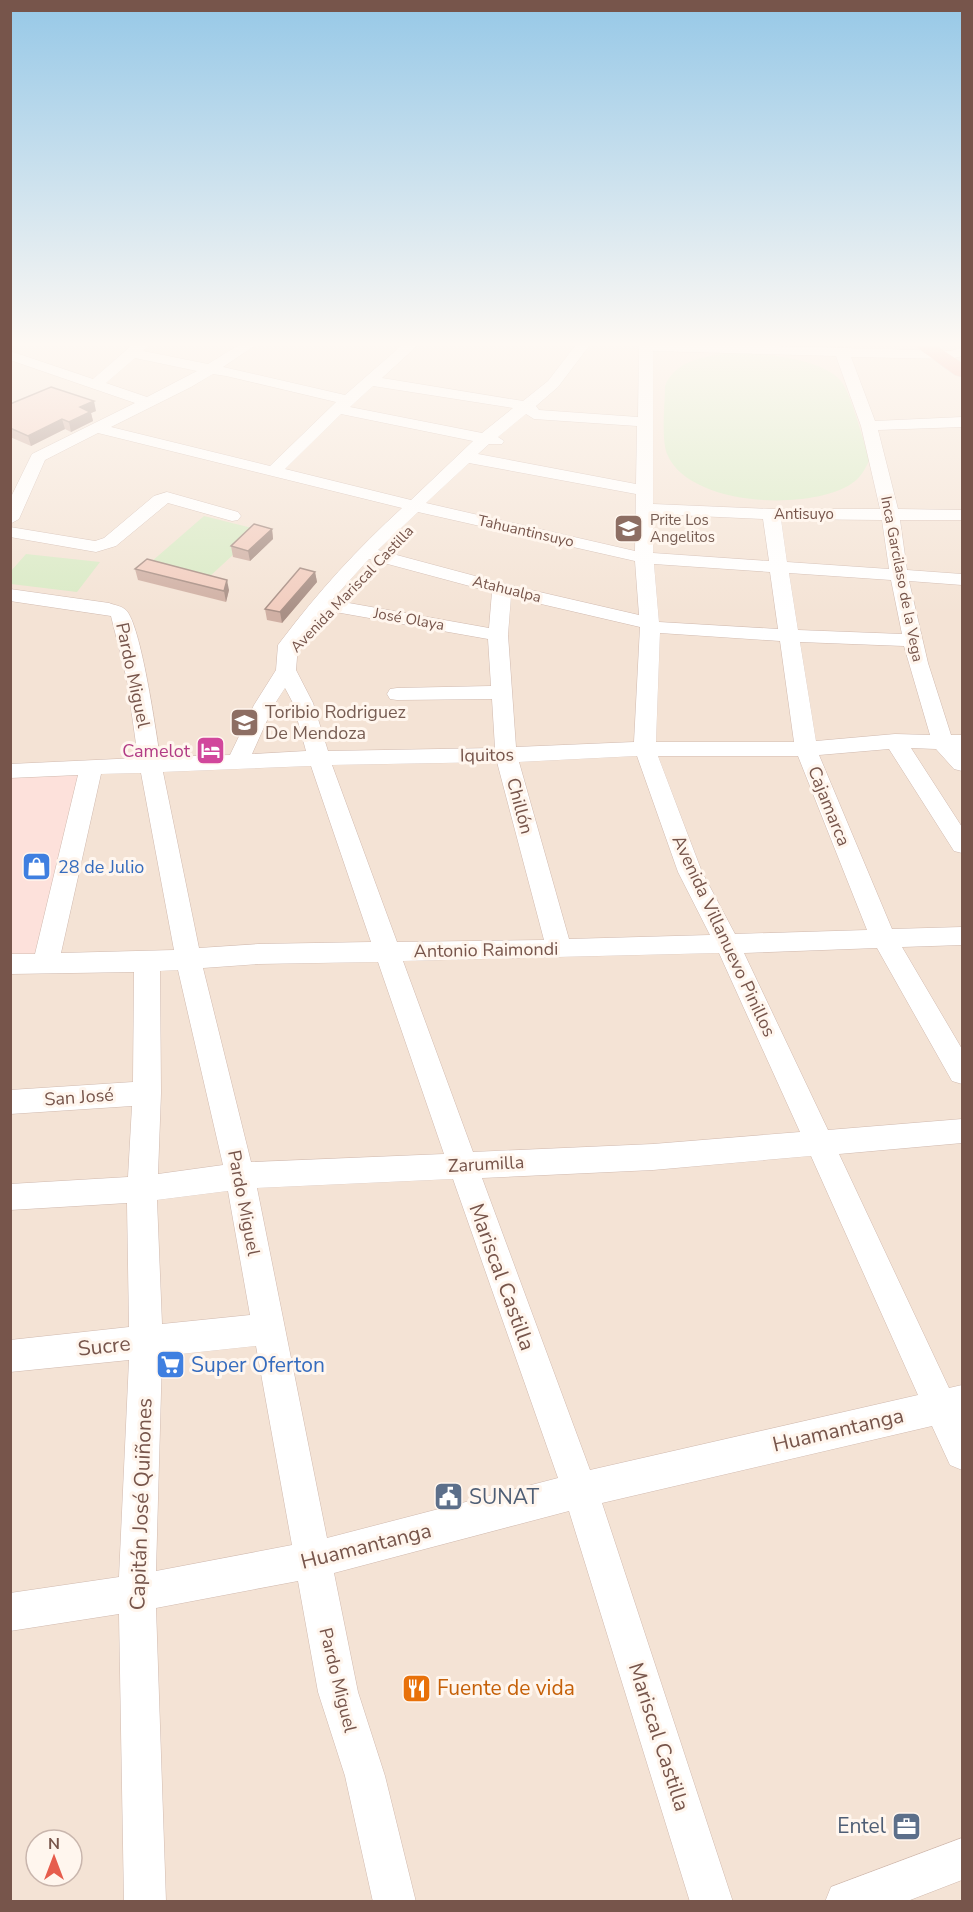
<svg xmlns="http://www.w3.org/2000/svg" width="973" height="1912" font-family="'Nunito Sans',sans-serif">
<rect width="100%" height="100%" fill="#fcf2e7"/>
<path fill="#f4e3d5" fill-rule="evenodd" d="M11 346H962V1901L11 1902ZM36 1840H72V1876H36Z"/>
<path fill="#fde1db" d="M87 772 41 960 11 961V774Z"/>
<path fill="#d9eac5" d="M737 353C763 353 828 359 843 384 853 400 862 439 870 459 865 469 861 478 851 484 810 511 689 507 667 454 661 438 665 404 665 386 676 358 711 355 737 353Z
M204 516 260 530 209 577 151 562Z
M26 554 100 562 77 592 11 584V571Z"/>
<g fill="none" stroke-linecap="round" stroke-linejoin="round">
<defs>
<path id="minor" d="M131 346H147L143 351 208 364 237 346H254L223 367 345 395 401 346H417L382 378 523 401 548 381 575 346H589L558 387 536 406 539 410 638 417 639 346H774L950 351 962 348V356L950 359 851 357 875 421 962 417V427L878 430 898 509 962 510V520H900L907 570 962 574V585L909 581 928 663 951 735H962V749H961L962 771 954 769 936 749 911 748 962 827V853L954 851 889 749 819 755 892 929 962 927V945L902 947 962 1049V1084L952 1081 877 948 744 953 828 1130 962 1119V1143L839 1154 949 1388 962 1385V1470L950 1465 932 1426 602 1503 733 1902H690L569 1511 334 1573 358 1692 385 1776 416 1902H373L345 1776 318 1692 298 1581 156 1608 166 1902H124L119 1614 10 1631V1593L119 1577 129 1360 10 1372V1340L129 1327 127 1203 10 1210V1184L128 1177 132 1106 10 1114V1090L133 1082 134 972 10 974V954H35L78 775 10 778V764L138 758 127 680 111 616 10 601V589L109 603C114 605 122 606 126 610 141 625 156 731 160 757L230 755 254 705 276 670 278 645 281 641C318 592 357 549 402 508L98 433 45 460 19 519 10 524V499L32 454 135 403 10 360V351L93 379ZM653 351 836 356 861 426 880 509H771L653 504ZM135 358 197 371 147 397 106 383ZM213 374 226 376 336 402 270 466 111 427 191 387ZM373 386 513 408 482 433 350 407ZM341 414 473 441 411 500 285 469ZM526 414 534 419 637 426 636 484 478 454 489 444H502L504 441 498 437ZM469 463 636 494 635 551 426 503ZM418 512 635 561 639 615 505 584 378 550ZM653 514 763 519 769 561 653 553ZM781 519 882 520 889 569 787 562ZM369 559 492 592 489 628 332 600ZM654 564 770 572 778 629 659 622ZM789 573 891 580 902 634 798 630ZM511 597 640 627 634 742 516 747 508 635ZM324 610 488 639 491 686 397 688 390 689 387 694 390 699 397 700 492 699 495 748 328 751 313 703 296 670 298 645ZM660 633 780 641 794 742H656ZM800 642 904 646 930 735 895 734 816 741ZM285 688 293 703 306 751 252 754 274 705ZM637 756 678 872 710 935 569 939 519 762ZM658 756H798L867 930 735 934 702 872ZM497 762 544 940 397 942 332 765ZM311 766 371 942 258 944 199 948 163 772ZM141 773 174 950 61 953 101 774ZM719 953 800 1132 653 1144 473 1152 403 961ZM378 962 444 1154 251 1162 203 968 258 964ZM178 970 223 1165 158 1174 161 1093 160 971ZM811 1156 918 1395 590 1470 482 1178 653 1170ZM453 1179 558 1478 327 1538 257 1188ZM228 1191 250 1315 162 1324 157 1200ZM256 1346 292 1545 156 1571 162 1356Z
M167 492 238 512 241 516 238 520 232 521 168 503 116 546 96 552 10 537V527L95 541 104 538 154 496Z
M962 1838V1880L905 1902H825L831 1887Z"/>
<path id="highway" d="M915 346H937L962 363V377L955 375Z"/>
</defs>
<use href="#minor" stroke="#d1baaf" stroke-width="1"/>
<use href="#highway" stroke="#d9cfcd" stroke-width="1"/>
<use href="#minor" fill="#fff" fill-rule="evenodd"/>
<use href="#highway" fill="#f6ab9e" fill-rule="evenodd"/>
</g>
<path fill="#d0b0a4" d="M10 404 96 411 91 413 93 421 71 432 65 429 31 446 10 437Z
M272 529 273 539 250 561 233 557 231 546Z
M135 569 229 590 226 602 138 580Z
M315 572 317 582 282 623 267 620 265 609Z"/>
<path fill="#a99086" d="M94 401 96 411 91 413 93 421 71 432 69 422 80 407Z
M62 419 65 429 31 446 28 436Z
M272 529 273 539 250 561 248 551Z
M315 572 317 582 282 623 280 612Z
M227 580 229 590 226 602 224 591Z"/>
<path fill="#f2cdbf" stroke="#a99086" stroke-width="1.5" d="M51 387 94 401 80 407 90 412 69 422 62 419 28 436 10 428V404Z
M254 524 272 529 248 551 231 546Z
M147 559 227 580 224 591 135 569Z
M300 568 315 572 280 612 265 609Z"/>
<linearGradient id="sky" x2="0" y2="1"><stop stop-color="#96c8e7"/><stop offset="0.56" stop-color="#fef9f4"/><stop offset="1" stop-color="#fef9f4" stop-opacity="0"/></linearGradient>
<rect width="973" height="614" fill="url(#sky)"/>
<defs>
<symbol id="school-square" viewBox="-11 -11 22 22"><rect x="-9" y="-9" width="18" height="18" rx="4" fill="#8d6e63" stroke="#fff6ee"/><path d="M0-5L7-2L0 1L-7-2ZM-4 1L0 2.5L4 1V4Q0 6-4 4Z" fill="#fff"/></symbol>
<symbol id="hotel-square" viewBox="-11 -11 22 22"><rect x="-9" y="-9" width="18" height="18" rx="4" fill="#d1479c" stroke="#fff6ee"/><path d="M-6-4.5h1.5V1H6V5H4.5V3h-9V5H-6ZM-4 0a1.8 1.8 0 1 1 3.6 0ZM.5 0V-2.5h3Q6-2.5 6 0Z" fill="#fff"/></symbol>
<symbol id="shop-square" viewBox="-11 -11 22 22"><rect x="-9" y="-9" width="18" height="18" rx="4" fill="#3f7fe0" stroke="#fff6ee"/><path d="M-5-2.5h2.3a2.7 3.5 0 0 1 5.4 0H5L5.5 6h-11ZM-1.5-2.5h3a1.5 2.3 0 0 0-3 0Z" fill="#fff"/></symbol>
<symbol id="supermarket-square" viewBox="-11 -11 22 22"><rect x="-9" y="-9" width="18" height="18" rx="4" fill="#3f7fe0" stroke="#fff6ee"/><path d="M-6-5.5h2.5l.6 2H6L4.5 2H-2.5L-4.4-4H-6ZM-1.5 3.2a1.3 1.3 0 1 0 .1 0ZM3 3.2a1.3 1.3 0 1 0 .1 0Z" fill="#fff"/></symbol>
<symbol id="civic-square" viewBox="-11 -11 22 22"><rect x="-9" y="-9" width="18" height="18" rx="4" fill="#5c6f8a" stroke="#fff6ee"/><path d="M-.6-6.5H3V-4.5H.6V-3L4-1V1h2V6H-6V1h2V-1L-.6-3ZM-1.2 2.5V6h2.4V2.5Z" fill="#fff"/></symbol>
<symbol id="restaurant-square" viewBox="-11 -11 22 22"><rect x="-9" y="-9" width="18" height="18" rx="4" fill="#e8710a" stroke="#fff6ee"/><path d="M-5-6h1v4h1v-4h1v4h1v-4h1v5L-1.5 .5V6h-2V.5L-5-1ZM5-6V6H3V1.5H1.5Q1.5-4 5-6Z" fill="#fff"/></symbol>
<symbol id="office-square" viewBox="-11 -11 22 22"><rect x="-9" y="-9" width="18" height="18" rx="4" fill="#5c6f8a" stroke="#fff6ee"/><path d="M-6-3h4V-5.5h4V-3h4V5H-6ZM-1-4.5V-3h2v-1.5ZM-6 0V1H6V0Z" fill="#fff"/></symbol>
</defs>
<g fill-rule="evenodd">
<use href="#school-square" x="612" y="512" width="33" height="33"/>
<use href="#school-square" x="228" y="706" width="33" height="33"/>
<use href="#hotel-square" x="194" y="734" width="33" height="33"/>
<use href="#shop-square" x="20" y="850" width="33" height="33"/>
<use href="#supermarket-square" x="154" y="1348" width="33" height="33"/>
<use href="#civic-square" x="432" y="1480" width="33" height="33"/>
<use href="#restaurant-square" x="400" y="1672" width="33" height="33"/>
<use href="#office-square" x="890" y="1810" width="33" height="33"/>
</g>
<g text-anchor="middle" stroke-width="6" stroke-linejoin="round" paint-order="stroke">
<g font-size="15" fill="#77554b" stroke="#fff6ee">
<text x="804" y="519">Antisuyo</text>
<text transform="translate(526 531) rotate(13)" y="5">Tahuantinsuyo</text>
<text transform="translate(902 579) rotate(79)" y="5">Inca Garcilaso de la Vega</text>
<text transform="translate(352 589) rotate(-46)" y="5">Avenida Mariscal Castilla</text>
<text transform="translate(507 589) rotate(14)" y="5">Atahualpa</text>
<text transform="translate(409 619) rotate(10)" y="5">José Olaya</text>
</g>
<g font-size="15" fill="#785e54" stroke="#fff6ee" text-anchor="start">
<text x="650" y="525">Prite Los<tspan x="650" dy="17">Angelitos</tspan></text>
</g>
<g font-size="18" fill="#77554b" stroke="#fff6ee">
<text transform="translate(133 675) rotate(78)" y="6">Pardo Miguel</text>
<text transform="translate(487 755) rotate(-1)" y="6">Iquitos</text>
<text transform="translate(520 806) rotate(75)" y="6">Chillón</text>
<text transform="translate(829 806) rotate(68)" y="6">Cajamarca</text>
<text transform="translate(724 936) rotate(65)" y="6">Avenida Villanuevo Pinillos</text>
<text transform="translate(486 950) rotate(-1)" y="6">Antonio Raimondi</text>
<text transform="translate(79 1097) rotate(-4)" y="6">San José</text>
<text transform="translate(486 1164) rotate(-3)" y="6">Zarumilla</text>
<text transform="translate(244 1203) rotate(79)" y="6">Pardo Miguel</text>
<text transform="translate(338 1680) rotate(76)" y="6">Pardo Miguel</text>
</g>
<g font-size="18" fill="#785e54" stroke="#fff6ee" text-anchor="start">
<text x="265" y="718">Toribio Rodriguez<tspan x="265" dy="21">De Mendoza</tspan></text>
</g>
<g font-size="18" fill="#b23c85" stroke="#fff6ee" text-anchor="end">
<text x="190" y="757">Camelot</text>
</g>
<g font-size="18" fill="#366cbe" stroke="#fff6ee" text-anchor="start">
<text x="58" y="873">28 de Julio</text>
</g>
<g font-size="21" fill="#77554b" stroke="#fff6ee">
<text transform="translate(502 1277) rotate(70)" y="7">Mariscal Castilla</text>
<text transform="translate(104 1346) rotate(-6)" y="7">Sucre</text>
<text transform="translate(838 1430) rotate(-13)" y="7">Huamantanga</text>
<text transform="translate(141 1504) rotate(-88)" y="7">Capitán José Quiñones</text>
<text transform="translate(366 1546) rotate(-14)" y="7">Huamantanga</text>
<text transform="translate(659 1737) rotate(72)" y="7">Mariscal Castilla</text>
</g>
<g font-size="21" fill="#366cbe" stroke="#fff6ee" text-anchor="start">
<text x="191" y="1372">Super Oferton</text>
</g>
<g font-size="21" fill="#4e5e75" stroke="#fff6ee" text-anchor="start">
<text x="469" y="1504">SUNAT</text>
<text x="886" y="1833" text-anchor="end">Entel</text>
</g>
<g font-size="21" fill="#c56008" stroke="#fff6ee" text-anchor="start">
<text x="437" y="1695">Fuente de vida</text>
</g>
</g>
<rect width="973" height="1912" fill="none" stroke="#77554b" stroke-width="24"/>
<g transform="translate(54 1858)"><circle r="28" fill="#fff6ee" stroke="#c9b6ad" stroke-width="1.5"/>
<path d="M0-4.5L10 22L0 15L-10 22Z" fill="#e65d4d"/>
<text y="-9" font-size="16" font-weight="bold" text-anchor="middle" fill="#77554b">N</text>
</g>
</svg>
